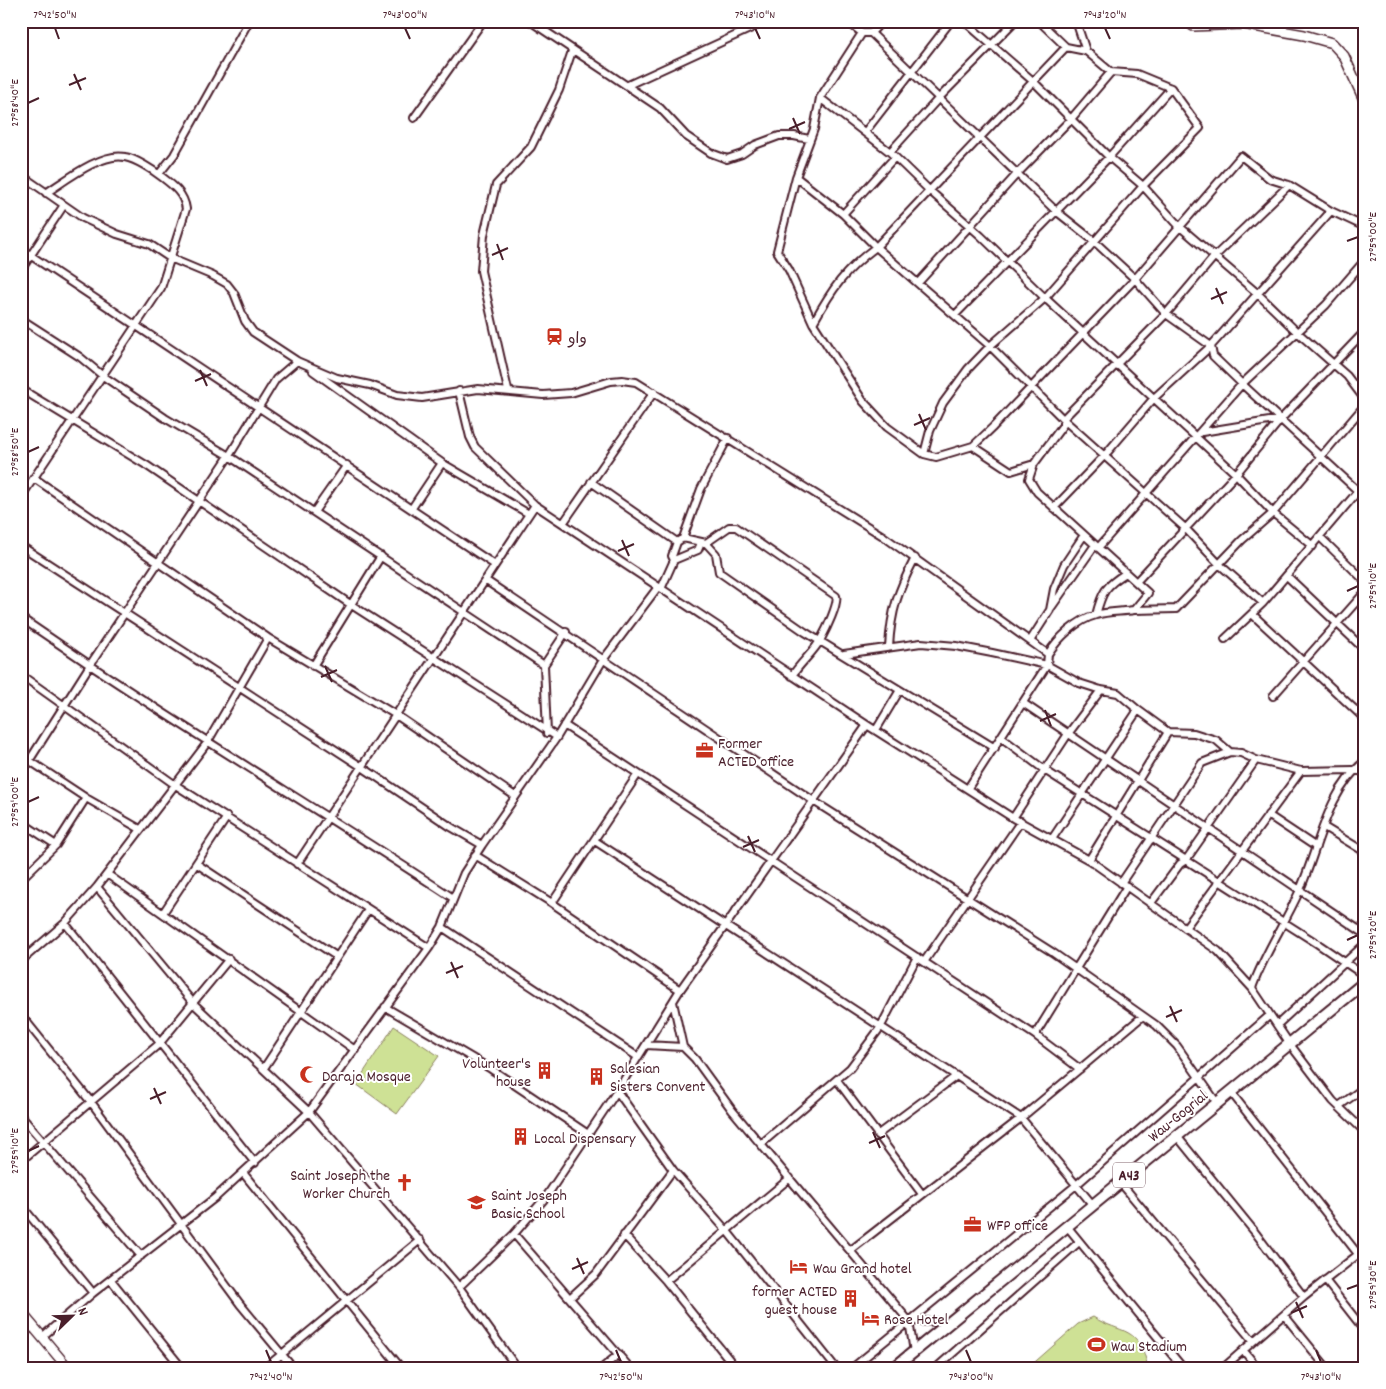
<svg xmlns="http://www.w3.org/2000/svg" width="1386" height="1389" font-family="Dekko,'Playpen Sans Arabic',sans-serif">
<rect width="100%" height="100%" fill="#fff"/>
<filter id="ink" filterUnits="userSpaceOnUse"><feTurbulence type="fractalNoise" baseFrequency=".02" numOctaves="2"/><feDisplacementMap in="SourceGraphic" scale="10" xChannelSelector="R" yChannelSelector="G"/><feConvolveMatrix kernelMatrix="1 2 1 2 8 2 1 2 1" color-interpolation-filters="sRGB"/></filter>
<g filter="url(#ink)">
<path fill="#cee195" stroke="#8c8060" d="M394 1026 439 1056 397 1114 356 1084Z
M1093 1317C1122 1335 1139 1324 1148 1368H1028L1078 1324Z"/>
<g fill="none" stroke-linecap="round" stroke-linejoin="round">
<defs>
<path id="street" d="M530 21 660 108 686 136 711 153 727 159 742 154 755 145 779 136H794L809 139
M847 21 862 33
M882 21 871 33H862L820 98 814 129 796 177 777 251 789 270 813 323 863 401 887 427 924 454 936 457 973 446 993 427 1135 279 1241 156 1270 179 1289 185 1331 211 1365 227
M964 21 1034 82 1109 157 1143 186 1179 226 1257 293 1296 331 1347 376 1365 400
M1039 21 1066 47
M871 33 1056 211 1094 241 1135 279 1166 314 1211 346 1213 356 1242 384 1357 490 1365 500
M628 85 767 21
M820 98 890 152 929 190 981 236 1045 298 1236 474 1273 513 1313 546
M414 118 483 21
M865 132 951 21
M890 152 938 99 1015 21
M159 174 174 155 249 21
M21 175 83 218 117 234 149 244 170 258 213 276 227 284 234 293 245 321 253 332 297 361 337 378 370 385 397 395 422 398 478 389 543 395 571 393 611 381 622 380 636 382 883 536 1048 654 1047 665 968 788
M796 177 843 214 876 247 990 346 1063 419 1185 528 1219 564 1263 603
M843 214 895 157
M21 249 495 565
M21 270 64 205
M918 283 1017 174 1071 119 1111 72
M955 315 1109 157 1171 88
M21 319 80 357 103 376 165 418 229 456 544 665 566 632
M813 323C832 289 845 270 876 247L1066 47 1086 51
M297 361 276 379 229 456 90 665C210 745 333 819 453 898
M313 371 442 463
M21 389 146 465 350 604 557 737
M508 390 481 271 484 235 496 185 531 147 559 90 572 51
M459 391 470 437 475 447 535 505 867 725 1013 818 1089 860 1218 951 1252 988 1289 1043 1333 1101 1365 1132
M1202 432 1281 419
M973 446 1011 471 1034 464 1029 479 1037 492 1136 582
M924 454 930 431 943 403 968 369 990 346 1045 298 1143 186 1200 128 1171 88 1137 74 1111 72 1086 51 1076 21
M1034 464 1063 425V419L1166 314 1214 257 1289 185
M34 478 268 638 396 715 515 796
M591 482 677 542
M21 497 161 288 186 209C184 194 174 186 162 177 153 170 136 159 125 157 101 152 65 181 46 193
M412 508 442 463 529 514
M1054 508 1105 455 1154 398 1211 346 1331 211
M314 512 347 465
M564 522 654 392
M1320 537 1365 581
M683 538 706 543 729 527H736L836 596C839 603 826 630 821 639 814 652 800 663 792 676
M706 543 716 554 719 572 805 632 995 748
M21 546 362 767 451 827 482 845
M1098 548 1242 384 1326 305 1365 260
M674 560 698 550 701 543
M1287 576 1365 650
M485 580 815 802 1052 952 1156 1025 1177 1046 1217 1103
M661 589 674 560 672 556 677 542 683 538 701 489 728 438
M1051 608 1095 545
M1134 610 1176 609 1242 540 1273 513 1365 405
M1252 614 1365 719
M1096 615C1102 592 1105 586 1126 573
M21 618 90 665 29 761
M1225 639 1263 603 1365 483
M1030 641 1050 610 1054 589 1064 565 1084 535
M889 647C891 610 898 591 915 558
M844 654 921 643 956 646 992 653 1047 665 1079 683 1101 690 1118 693 1138 710 1168 732 1194 733 1216 740 1230 752 1241 753 1256 760 1301 771 1353 770 1365 772
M1048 654C1058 638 1077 620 1096 615 1107 611 1122 612 1134 610L1148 593 1136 582 1236 474 1281 419 1365 331
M544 665 547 733
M313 666 381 556
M21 675 174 784 429 948
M1273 696 1365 592
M1023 703 1365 934
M564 725 1035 1035 1080 1069
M876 730 900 690
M1002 738 1046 771 1318 944 1365 976
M21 755 86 798 140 829
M1268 815 1316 847
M1013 818 1068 734 1101 690
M21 822 56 845
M1324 827 1365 852
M1052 839 1138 710
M595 841 1021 1118 1092 1204
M475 855 552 903 680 990
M1089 860 1168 732
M197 864 336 956
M297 864 535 505
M107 874 355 1050
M21 879 56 845 86 798
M1121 883 1202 763 1230 752
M97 887 194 1004 309 1112 459 1287 517 1368
M552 903 638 774
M1151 903 1180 864 1186 860 1256 760
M163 913 227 817
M65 923 255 1163
M442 927 638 1057
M1185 928 1301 771
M21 961 65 923 97 887 207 743 268 638
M924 962 1021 821
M1252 988C1264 954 1284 925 1299 892 1319 848 1326 792 1365 761
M673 1002 683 1047 695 1059 732 1110 909 1321 914 1352
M385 1007 491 1069 588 1134
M21 1015 91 1102 240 1304 293 1368
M1277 1025 1365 944
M1035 1035 1127 886
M646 1045 683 1047
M264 1068 368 910
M837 1080 922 1194
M617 1091 673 1170 727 1231 836 1368
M1230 1091 1358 1254
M1339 1106 1365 1087
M21 1116 141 1256
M877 1135 955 1077
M1176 1135 1254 1231 1304 1297
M761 1144 850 1068 880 1028 917 957
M21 1161 159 1044 229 959
M244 1174 401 1368
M1120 1182 1253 1341
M21 1205 93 1293
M1066 1225 1183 1368
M514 1234 630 1368
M624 1235 666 1281 736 1368
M851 1250 1021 1118 1143 1016
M111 1280 182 1368
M1325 1280 1365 1331
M666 1281 790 1178
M459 1287 514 1234 546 1197 617 1091 680 990 867 725
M571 1297 596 1274 673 1170
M1284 1315 1327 1368
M909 1321 950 1322
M21 1335 33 1326
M42 1337 93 1293 216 1197 309 1112 429 948 442 927 464 873 482 845 557 737 603 660 658 587
M1243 1350 1258 1368
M265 1368 420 1240
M602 1368 619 1354
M852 1368 1075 1186 1270 1015
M936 1368 1079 1242
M1223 1368 1304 1297 1365 1249"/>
<path id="secondary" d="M1187 21 1193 26 1243 24 1304 35 1332 43 1344 56 1365 102
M21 1312 68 1368"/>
<path id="primary" d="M894 1368 1365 982"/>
</defs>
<use href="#street" stroke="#4a1f2b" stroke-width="10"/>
<use href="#secondary" stroke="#4a1f2b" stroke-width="12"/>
<use href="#primary" stroke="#4a1f2b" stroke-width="14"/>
<use href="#street" stroke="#fff" stroke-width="6"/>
<use href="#secondary" stroke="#fff" stroke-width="9"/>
<use href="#primary" stroke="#fff" stroke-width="10"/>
</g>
</g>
<path fill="none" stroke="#4a1f2b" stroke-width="2" d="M55 28 59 39M405 28 410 39M755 28 760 39M1105 28 1110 39M74 74 81 90M69 85 86 78M28 103 39 98M793 118 800 134M789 129 805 122M1347 241 1358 237M497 244 503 260M492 255 508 248M1216 288 1223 304M1211 299 1227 292M200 370 207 386M195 381 211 374M919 414 926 430M914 425 930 418M28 452 39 447M622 540 629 556M618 551 634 544M1347 591 1358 586M325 666 332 682M321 677 337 670M1045 710 1051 726M1040 721 1056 714M28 802 39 797M748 836 755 852M743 847 759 840M1347 940 1358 935M451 962 458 978M446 973 463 966M1170 1006 1177 1022M1166 1017 1182 1010M154 1088 161 1104M150 1099 166 1092M873 1132 880 1148M869 1143 885 1136M28 1151 39 1146M577 1258 584 1274M572 1269 588 1262M1347 1289 1358 1285M1296 1302 1303 1318M1291 1313 1307 1306M266 1350 271 1362M616 1350 621 1362M966 1350 971 1362M1316 1350 1321 1362"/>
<defs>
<symbol id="station-bare" viewBox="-9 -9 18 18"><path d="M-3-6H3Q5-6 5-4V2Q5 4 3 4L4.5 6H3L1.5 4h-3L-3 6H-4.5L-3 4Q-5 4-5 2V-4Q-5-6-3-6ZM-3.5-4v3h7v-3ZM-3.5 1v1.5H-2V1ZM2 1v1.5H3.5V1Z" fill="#c8321e" stroke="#fff" stroke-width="2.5" paint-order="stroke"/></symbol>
<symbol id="office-bare" viewBox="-9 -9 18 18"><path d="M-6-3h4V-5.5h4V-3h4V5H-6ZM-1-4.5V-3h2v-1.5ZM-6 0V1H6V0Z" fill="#c8321e" stroke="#fff" stroke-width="2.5" paint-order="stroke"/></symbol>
<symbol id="building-bare" viewBox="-9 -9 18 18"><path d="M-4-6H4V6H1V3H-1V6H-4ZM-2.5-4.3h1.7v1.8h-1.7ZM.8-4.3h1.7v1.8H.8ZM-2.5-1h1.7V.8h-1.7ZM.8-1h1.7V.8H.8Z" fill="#c8321e" stroke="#fff" stroke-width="2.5" paint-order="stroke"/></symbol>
<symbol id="mosque-bare" viewBox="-9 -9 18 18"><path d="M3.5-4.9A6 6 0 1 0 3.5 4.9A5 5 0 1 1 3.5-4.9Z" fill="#c8321e" stroke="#fff" stroke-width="2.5" paint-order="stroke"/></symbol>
<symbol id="church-bare" viewBox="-9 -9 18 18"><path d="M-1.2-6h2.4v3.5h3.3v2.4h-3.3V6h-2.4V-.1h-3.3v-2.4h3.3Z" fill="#c8321e" stroke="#fff" stroke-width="2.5" paint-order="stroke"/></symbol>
<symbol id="university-bare" viewBox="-9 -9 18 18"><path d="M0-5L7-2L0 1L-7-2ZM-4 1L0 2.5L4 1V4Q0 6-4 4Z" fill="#c8321e" stroke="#fff" stroke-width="2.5" paint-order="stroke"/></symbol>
<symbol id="hotel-bare" viewBox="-9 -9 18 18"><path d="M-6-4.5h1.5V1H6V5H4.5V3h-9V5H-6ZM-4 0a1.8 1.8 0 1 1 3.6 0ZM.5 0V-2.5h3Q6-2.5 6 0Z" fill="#c8321e" stroke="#fff" stroke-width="2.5" paint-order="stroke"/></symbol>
<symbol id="stadium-bare" viewBox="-9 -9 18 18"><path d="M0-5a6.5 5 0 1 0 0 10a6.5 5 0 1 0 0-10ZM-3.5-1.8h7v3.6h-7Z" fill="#c8321e" stroke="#fff" stroke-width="2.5" paint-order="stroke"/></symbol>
</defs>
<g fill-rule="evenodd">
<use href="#station-bare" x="542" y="324" width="25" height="25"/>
<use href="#office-bare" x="692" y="738" width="25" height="25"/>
<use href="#building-bare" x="532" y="1058" width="25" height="25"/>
<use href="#mosque-bare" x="296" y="1062" width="25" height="25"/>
<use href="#building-bare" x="584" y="1064" width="25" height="25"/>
<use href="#building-bare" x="508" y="1124" width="25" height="25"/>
<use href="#church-bare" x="392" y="1170" width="25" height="25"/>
<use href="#university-bare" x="464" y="1190" width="25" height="25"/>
<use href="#office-bare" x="960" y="1212" width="25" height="25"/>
<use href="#hotel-bare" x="786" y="1254" width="25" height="25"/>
<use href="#building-bare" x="838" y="1286" width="25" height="25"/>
<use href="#hotel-bare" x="858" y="1306" width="25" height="25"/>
<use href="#stadium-bare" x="1084" y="1332" width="25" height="25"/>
</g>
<g text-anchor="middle" stroke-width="4" stroke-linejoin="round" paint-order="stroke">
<rect fill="#fff" stroke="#80626b" stroke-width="1" x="1113" y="1162.5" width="32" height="25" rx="4"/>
<g font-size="15" font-weight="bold" fill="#4a1f2b">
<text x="1129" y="1180">A43</text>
</g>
<g font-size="16" fill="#4a1f2b" stroke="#fff" text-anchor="start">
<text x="568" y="343">واو</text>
<text x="718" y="748">Former<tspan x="718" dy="18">ACTED office</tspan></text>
<text x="531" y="1068" text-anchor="end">Volunteer's<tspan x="531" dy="18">house</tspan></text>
<text x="610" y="1073">Salesian<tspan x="610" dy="18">Sisters Convent</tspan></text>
<text x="322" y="1081">Daraja Mosque</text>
<text x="534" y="1143">Local Dispensary</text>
<text x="390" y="1180" text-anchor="end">Saint Joseph the<tspan x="390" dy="18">Worker Church</tspan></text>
<text x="491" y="1200">Saint Joseph<tspan x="491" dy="18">Basic School</tspan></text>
<text x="987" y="1230">WFP office</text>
<text x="813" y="1273">Wau Grand hotel</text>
<text x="837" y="1296" text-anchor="end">former ACTED<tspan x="837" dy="18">guest house</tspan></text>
<text x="884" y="1324">Rose Hotel</text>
<text x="1111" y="1351">Wau Stadium</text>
</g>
<g font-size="16" fill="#4a1f2b" stroke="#fff">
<text transform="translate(1177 1115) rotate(-39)" y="6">Wau-Gogrial</text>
</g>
</g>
<rect width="1386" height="1389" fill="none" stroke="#fff" stroke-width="55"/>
<g transform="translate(72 1316) rotate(67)" stroke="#ffffff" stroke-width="4" paint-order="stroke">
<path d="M0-4L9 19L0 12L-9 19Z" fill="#4a1f2b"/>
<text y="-8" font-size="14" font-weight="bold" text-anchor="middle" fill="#4a1f2b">N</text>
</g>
<rect x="28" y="28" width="1330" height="1334" fill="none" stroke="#4a1f2b" stroke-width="2"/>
<g font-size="12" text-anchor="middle" fill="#4a1f2b">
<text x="55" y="18">7°42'50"N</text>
<text x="405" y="18">7°43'00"N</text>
<text x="755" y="18">7°43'10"N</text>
<text x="1105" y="18">7°43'20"N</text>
<text transform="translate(14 103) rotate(-90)" y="4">27°58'40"E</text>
<text transform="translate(1372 237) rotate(-90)" y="4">27°59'00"E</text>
<text transform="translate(14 452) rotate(-90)" y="4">27°58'50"E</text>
<text transform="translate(1372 586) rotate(-90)" y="4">27°59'10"E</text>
<text transform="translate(14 802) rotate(-90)" y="4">27°59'00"E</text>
<text transform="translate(1372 935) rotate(-90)" y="4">27°59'20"E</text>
<text transform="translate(14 1151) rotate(-90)" y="4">27°59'10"E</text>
<text transform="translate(1372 1285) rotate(-90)" y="4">27°59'30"E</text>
<text x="271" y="1380">7°42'40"N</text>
<text x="621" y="1380">7°42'50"N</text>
<text x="971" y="1380">7°43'00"N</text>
<text x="1321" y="1380">7°43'10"N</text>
</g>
</svg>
